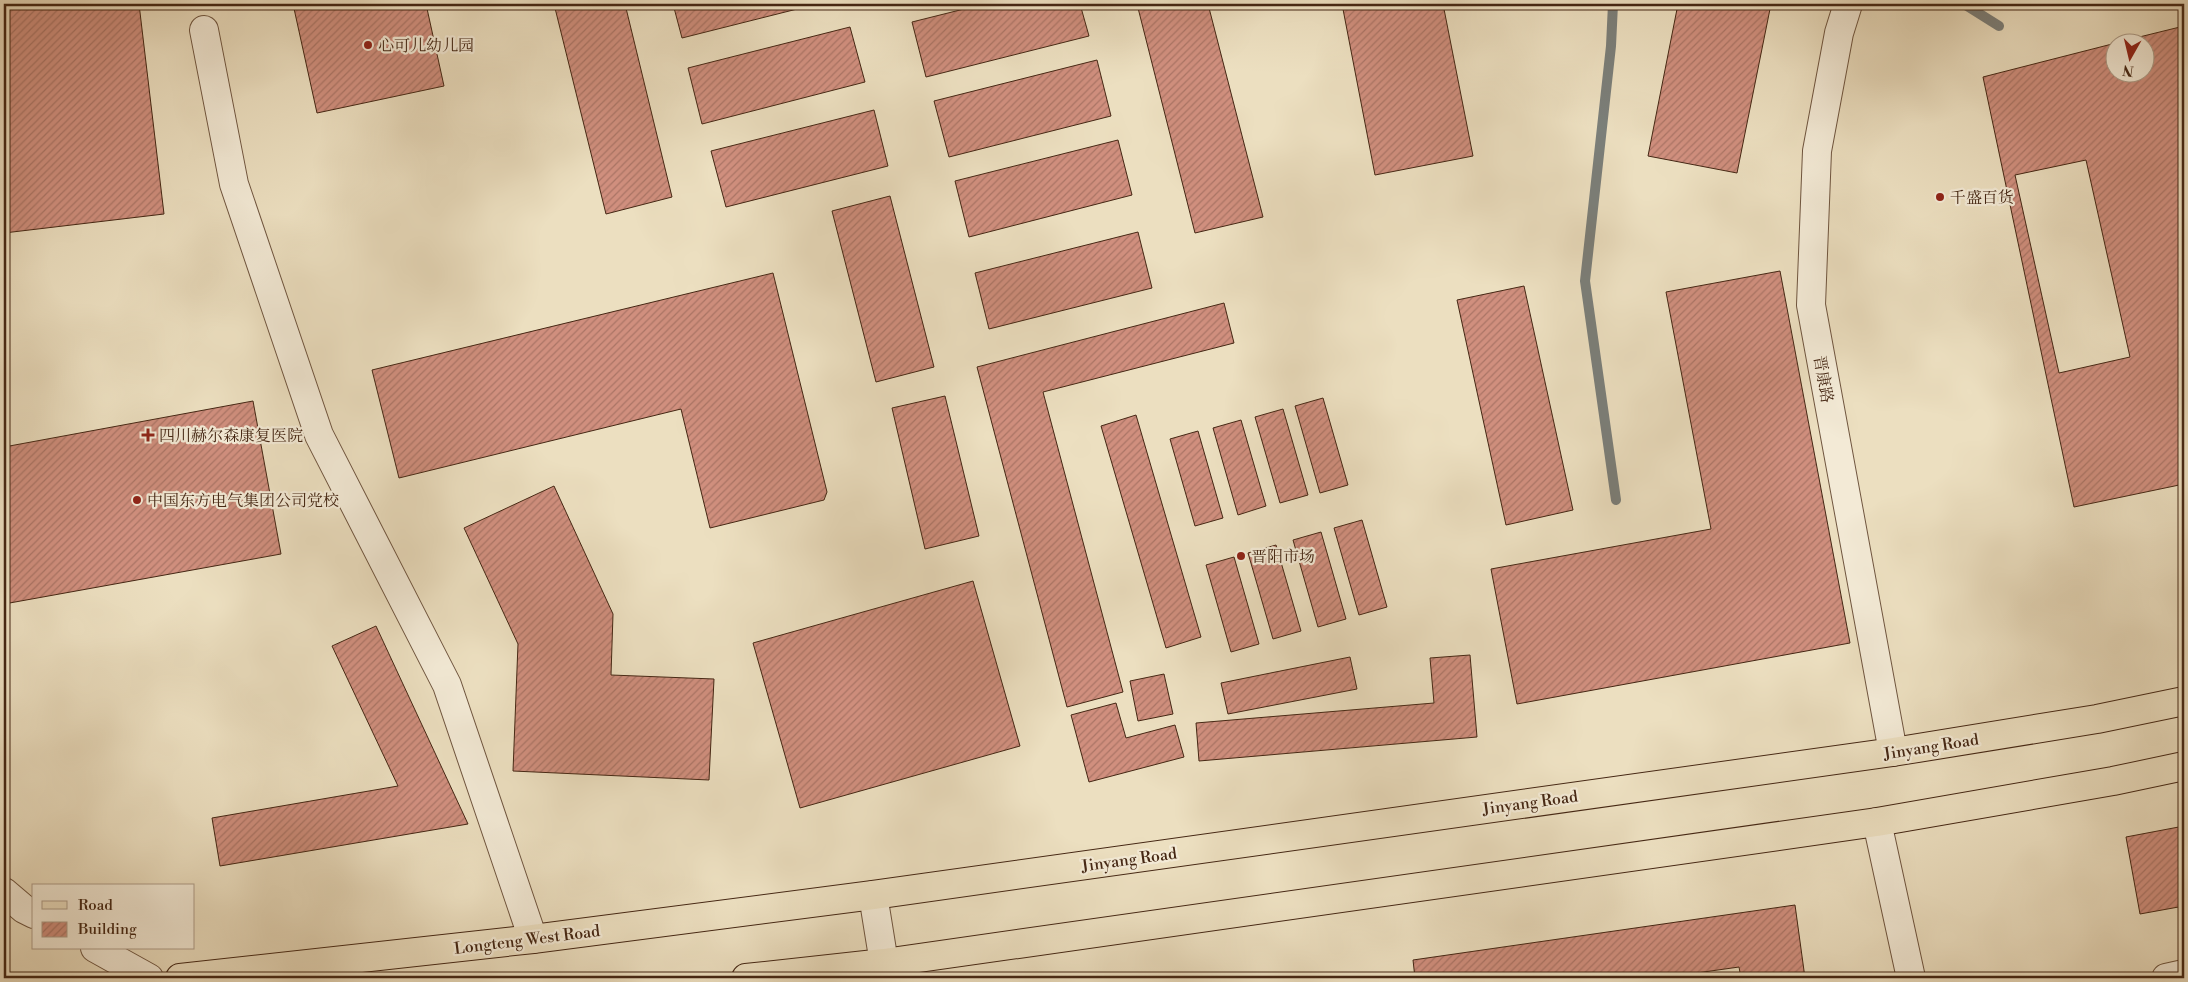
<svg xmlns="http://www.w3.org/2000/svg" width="2188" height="982" font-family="'Libre Bodoni','Noto Serif SC',serif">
<defs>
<pattern id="building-hatch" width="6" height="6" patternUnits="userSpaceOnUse" patternTransform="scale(1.25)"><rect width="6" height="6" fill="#d08f7e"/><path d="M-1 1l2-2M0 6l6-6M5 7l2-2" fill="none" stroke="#ab7566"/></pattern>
</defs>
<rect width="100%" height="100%" fill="#ecdfc0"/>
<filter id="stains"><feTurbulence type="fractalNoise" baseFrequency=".004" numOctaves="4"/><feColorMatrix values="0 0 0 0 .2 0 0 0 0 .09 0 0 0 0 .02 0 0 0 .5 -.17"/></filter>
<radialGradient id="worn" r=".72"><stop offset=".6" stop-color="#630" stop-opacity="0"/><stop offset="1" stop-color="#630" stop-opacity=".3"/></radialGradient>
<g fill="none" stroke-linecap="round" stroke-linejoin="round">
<path stroke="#7b7f7a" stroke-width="10" d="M1613 4 1611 46 1585 281 1616 500
M1964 4 1999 26"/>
</g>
<path fill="url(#building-hatch)" stroke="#452714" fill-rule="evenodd" d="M4 4H139L164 214 4 233Z
M293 4H426L444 86 317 113Z
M554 4H625L672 197 606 214Z
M673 4H817L682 38Z
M984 4H1080L1089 36 926 77 912 22Z
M1137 4H1208L1263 217 1195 233Z
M1342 4H1443L1473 156 1375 175Z
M1678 4H1771L1737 173 1648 156Z
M2184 26V484L2074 507 1983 77 2116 43V72H2146V42H2119ZM2086 160 2130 357 2059 373 2015 175Z
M850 27 865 82 702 124 688 68Z
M1097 60 1111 116 949 157 934 101Z
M874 110 888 166 726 207 711 151Z
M1118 140 1132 195 969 237 955 181Z
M890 196 934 367 876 382 832 211Z
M1138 232 1152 288 989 329 975 273Z
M1780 271 1850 643 1517 704 1491 569 1711 529 1666 292Z
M773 273 827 492 824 500 710 528 681 409 399 478 372 370Z
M1524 286 1573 510 1506 525 1457 300Z
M1224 303 1234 343 1043 392 1123 692 1067 707 977 367Z
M945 396 979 536 925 549 892 408Z
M1323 398 1348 485 1320 493 1295 406Z
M253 401 281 554 4 604V447Z
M1283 409 1308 495 1280 503 1255 417Z
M1136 415 1201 637 1166 648 1101 426Z
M1241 420 1266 506 1238 515 1213 428Z
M1198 431 1223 518 1195 526 1170 439Z
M554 486 613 614 611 675 714 679 709 780 513 771 518 644 464 528Z
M1362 520 1387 607 1359 615 1334 528Z
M1321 532 1346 619 1318 627 1293 540Z
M1276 545 1301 631 1273 639 1248 553Z
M1234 557 1259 644 1231 652 1206 565Z
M973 581 1020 746 800 808 753 643Z
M376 626 468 824 220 866 212 818 398 786 332 646Z
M1470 655 1477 737 1199 761 1196 723 1434 703 1430 658Z
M1350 657 1357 689 1228 714 1221 683Z
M1164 674 1173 714 1138 721 1130 681Z
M1116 703 1126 738 1175 725 1184 757 1089 782 1071 715Z
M2184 826V906L2140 914 2126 837Z
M1795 905 1805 978H1741L1739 967 1661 978H1415L1413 960Z"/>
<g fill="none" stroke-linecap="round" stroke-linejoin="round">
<defs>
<path id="minor" d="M1848 4 1839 33 1817 151 1811 305 1893 752
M204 30 234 184 319 435 447 685 533 939
M1877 822 1911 978
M4 892 24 909 34 914
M873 895 884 963 883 978
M95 948 149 978
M2166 978 2184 974"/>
<path id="major" d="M180 978 533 939 873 895 1893 752 2097 719 2184 701
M746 978 884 963 1877 822 2113 781 2184 766"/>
</defs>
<use href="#minor" stroke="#6f553f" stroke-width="30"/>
<use href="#major" stroke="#452714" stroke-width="30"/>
<use href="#minor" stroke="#f3ead6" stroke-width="28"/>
<use href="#major" stroke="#ecdfc0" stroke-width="28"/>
</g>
<g fill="#8f2418" stroke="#f3ead6" stroke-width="2">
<circle cx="368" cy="45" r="5"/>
<circle cx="1940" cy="197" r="5"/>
<path d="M145.5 427.5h5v5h5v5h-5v5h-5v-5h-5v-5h5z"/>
<circle cx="137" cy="500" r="5"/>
<circle cx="1241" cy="556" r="5"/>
</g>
<g text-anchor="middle" stroke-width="4.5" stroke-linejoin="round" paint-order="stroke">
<g font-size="16" fill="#452714" stroke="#f3ead6" text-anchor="start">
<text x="378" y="51">心可儿幼儿园</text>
<text x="1950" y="203">千盛百货</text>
<text x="159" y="441">四川赫尔森康复医院</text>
<text x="147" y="506">中国东方电气集团公司党校</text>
<text x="1251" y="562">晋阳市场</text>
</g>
<g font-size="16" fill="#452714" stroke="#f3ead6">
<text transform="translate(1824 379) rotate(80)" y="6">晋康路</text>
<text transform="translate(1931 746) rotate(-9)" y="6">Jinyang Road</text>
<text transform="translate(1530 802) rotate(-8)" y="6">Jinyang Road</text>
<text transform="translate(1129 859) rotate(-8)" y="6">Jinyang Road</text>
<text transform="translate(527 939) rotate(-7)" y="6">Longteng West Road</text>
</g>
</g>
<rect width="2188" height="982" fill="none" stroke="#ecdfc0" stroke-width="20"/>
<rect x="5" y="5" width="2178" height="972" fill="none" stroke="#452714" stroke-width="2.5"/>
<rect x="10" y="10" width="2168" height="962" fill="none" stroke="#452714"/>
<rect x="32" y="884" width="162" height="65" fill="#f3ead6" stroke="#ad9c88"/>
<rect x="42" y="901" width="25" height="8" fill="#ecdfc0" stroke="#ad9c88"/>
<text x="78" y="910" font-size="15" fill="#452714">Road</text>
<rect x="42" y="922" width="25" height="15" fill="url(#building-hatch)" stroke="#ad9c88"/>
<text x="78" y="934" font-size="15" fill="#452714">Building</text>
<g transform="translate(2130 58) rotate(188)"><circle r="24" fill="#f3ead6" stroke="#ad9c88"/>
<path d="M0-4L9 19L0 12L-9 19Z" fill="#8f2418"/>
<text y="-8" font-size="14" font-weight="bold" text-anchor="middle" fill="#452714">N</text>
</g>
<rect width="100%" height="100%" filter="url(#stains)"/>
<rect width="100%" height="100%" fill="url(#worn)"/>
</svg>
